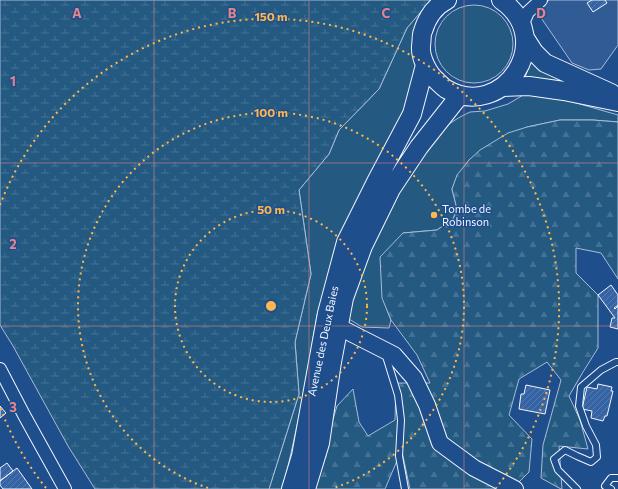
<svg xmlns="http://www.w3.org/2000/svg" width="618" height="489" font-family="Commissioner,sans-serif">
<defs>
<pattern id="forest-firs" width="22" height="20" patternUnits="userSpaceOnUse"><rect width="22" height="20" fill="#245a82"/><path d="M5 1l3.5 6h-7zM16 11l3.5 6h-7z" fill="#447295"/></pattern>
<pattern id="wetland-marsh" width="20" height="14" patternUnits="userSpaceOnUse"><rect width="20" height="14" fill="#245a82"/><path d="M1 5h8M5 5V1M11 12h8M15 12V8" fill="none" stroke="#447295"/></pattern>
<pattern id="building-hatch" width="6" height="6" patternUnits="userSpaceOnUse"><rect width="6" height="6" fill="#3563a3"/><path d="M-1 1l2-2M0 6l6-6M5 7l2-2" fill="none" stroke="#537ab1"/></pattern>
</defs>
<rect width="100%" height="100%" fill="#1f4e8c"/>
<path fill="#245a82" stroke="#a8bbd7" d="M435 44a39 39 0 1 1 78 0a39 39 0 1 1-78 0Z
M422 10 417 24 418 70 414 90 354 211 317 315 302 403 283 489H269L299 394 295 342 311 274 299 190 329 154 339 130 379 89 407 28Z
M531 60 577 87 524 81Z
M525 94 566 100 618 115V122L593 120H560L527 127 469 160 458 175 452 189 457 209 453 219 437 230 403 233 387 310 391 320 389 328 362 327 349 319 348 304 364 263 398 195 436 132 460 117 470 112 485 111 508 104Z"/>
<path fill="url(#forest-firs)" stroke="#a8bbd7" d="M560 120H593L618 122V279L601 253 576 248V273L598 295V348L583 372 569 396 580 420 588 449 559 446 562 489H561L541 478 543 445 561 380 547 362 519 379 509 415 532 439 529 472 512 489H410L401 447 399 456 385 489H312L337 406 353 389 359 422 368 436 395 420 396 383H430L417 355 391 320 382 298 380 257 403 233 437 230 453 219 457 209 452 189 457 175 469 160 480 150 508 133 527 127Z"/>
<path fill="url(#wetland-marsh)" stroke="#a8bbd7" d="M0 0H431L407 28 379 89 339 130 329 154 299 190 311 274 295 342 299 394 269 489H95L68 446 13 346 0 325Z"/>
<path fill="#305b95" stroke="#a8bbd7" d="M549 0H618V45L601 69 589 70 572 63 537 12Z"/>
<path fill="url(#building-hatch)" stroke="#f2f6ff" d="M592 0H605L607 3 593 12 587 3Z
M611 285 618 295V305L614 308 615 309 618 306V329L610 327 612 318H615L598 295Z
M598 384 612 387 611 391H613L607 416H605L603 421 591 418 592 411 582 409 587 387 597 389Z
M526 385 550 390 545 414 519 409 521 394H524Z
M0 406 6 413 0 418Z
M7 463 13 471 0 481V468Z
M17 468 32 489H3L0 485V481Z"/>
<g fill="none" stroke-linecap="round" stroke-linejoin="round">
<defs>
<path id="lane" d="M385 353 398 395 401 420 399 456 405 489
M577 489 558 470 554 459 565 450 577 456 591 462 597 457 596 445 586 426 579 406 581 387 601 370 616 362H618
M611 489 605 486 611 478H618"/>
<path id="street" d="M522 26 528 12 541 0
M0 369 24 415 65 489"/>
<path id="secondary" d="M339 327 394 355 414 378 427 405 440 443 474 468 515 489"/>
<path id="primary" d="M447 0C435 6 427 18 423 31 421 35 422 41 421 46 420 57 428 74 437 81 440 84 443 87 446 89 503 122 558 39 501 0
M525 38 534 52 545 63 611 93
M502 87 529 86 564 91 618 102
M291 489 301 456 327 313 346 242 376 182 412 114 425 65
M306 489 320 443 332 362 344 298 363 246 391 189 419 147 460 95"/>
</defs>
<use href="#lane" stroke="#f2f6ff" stroke-width="8"/>
<use href="#street" stroke="#f2f6ff" stroke-width="14"/>
<use href="#secondary" stroke="#f2f6ff" stroke-width="18"/>
<use href="#primary" stroke="#f2f6ff" stroke-width="20"/>
<use href="#lane" stroke="#1f4e8c" stroke-width="6"/>
<use href="#street" stroke="#1f4e8c" stroke-width="12"/>
<use href="#secondary" stroke="#1f4e8c" stroke-width="16"/>
<use href="#primary" stroke="#1f4e8c" stroke-width="18"/>
</g>
<path fill="none" stroke="#e38589" stroke-width="1" stroke-opacity="0.55" d="M154 0V489M309 0V489M464 0V489M0 163H618M0 326H618"/>
<g fill="none" stroke="#ffb74d" stroke-width="2" stroke-dasharray="2 4">
<circle cx="271" cy="306" r="96"/>
<path d="M208 488A193 193 0 1 1 334 488"/>
<path d="M46 488A289 289 0 0 1 0 407M0 205A289 289 0 1 1 496 488"/>
</g>
<circle fill="#ffb74d" stroke="#1f4e8c" stroke-width="1.5" cx="434" cy="215" r="4"/>
<g text-anchor="middle" stroke-width="3" stroke-linejoin="round" paint-order="stroke">
<g font-size="11" fill="#f2f6ff" stroke="#1f4e8c" text-anchor="start">
<text x="442" y="213">Tombe de<tspan x="442" dy="13">Robinson</tspan></text>
</g>
<g font-size="11" fill="#f2f6ff" stroke="#1f4e8c">
<text transform="translate(323 341) rotate(-78)" y="4">Avenue des Deux Baies</text>
</g>
</g>
<g font-size="13" text-anchor="middle" font-weight="bold" fill="#e38589" stroke="#1f4e8c" stroke-width="3" stroke-linejoin="round" paint-order="stroke">
<text x="77" y="18">A</text>
<text x="232" y="18">B</text>
<text x="386" y="18">C</text>
<text x="541" y="18">D</text>
<text x="13" y="86">1</text>
<text x="13" y="249">2</text>
<text x="13" y="412">3</text>
</g>
<circle cx="271" cy="306" r="6" fill="#ffb74d" stroke="#1f4e8c" stroke-width="2"/>
<g font-size="12" text-anchor="middle" font-weight="bold" fill="#ffb74d" stroke="#1f4e8c" stroke-width="3" stroke-linejoin="round" paint-order="stroke">
<text x="271" y="21">150 m</text>
<text x="271" y="117">100 m</text>
<text x="271" y="214">50 m</text>
</g>
</svg>
